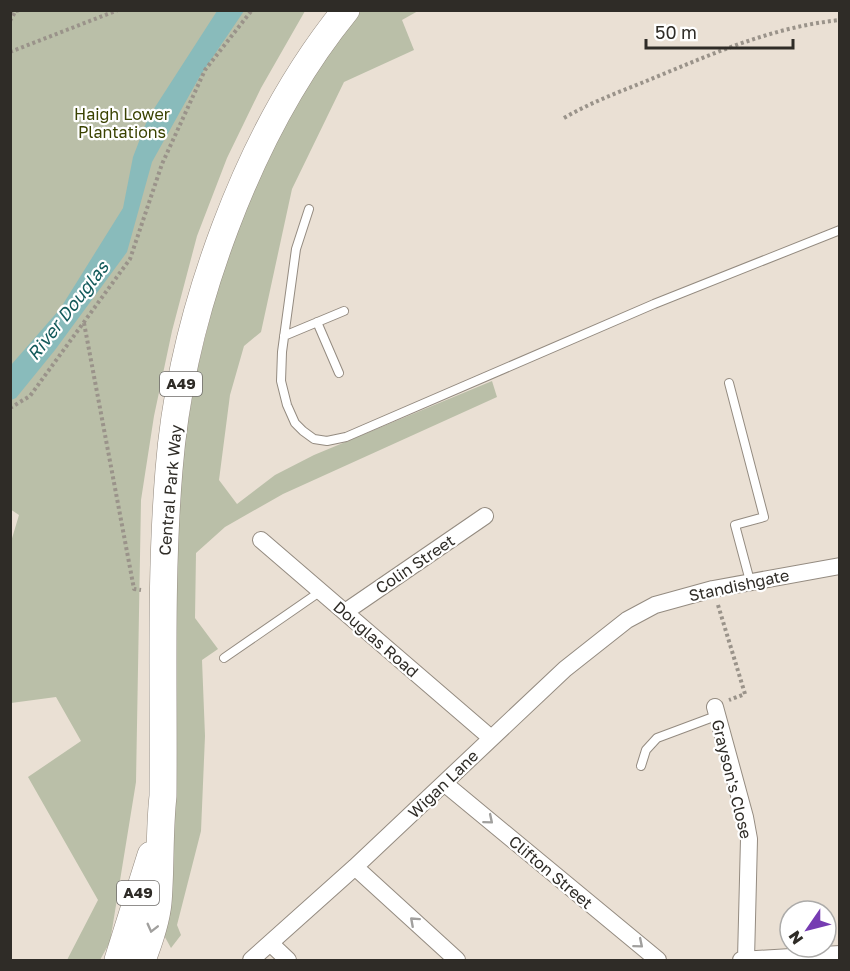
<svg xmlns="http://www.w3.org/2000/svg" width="850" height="971" font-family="'Golos Text',sans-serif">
<rect width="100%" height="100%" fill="#eae0d4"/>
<path fill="#babfa8" d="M10 11H305L261 88 227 158 197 236 172 331 154 416 141 500 136 782 110 942 100 960H67L98 900 28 777 81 741 56 697 11 703 10 545 19 515 10 509Z
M361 11H418L402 20 414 50 344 82 292 189 261 332 244 346 230 395 219 480 237 504 275 475 314 455 492 381 497 397 283 494 225 527 196 553 195 618 218 649 202 660 205 736 201 831 177 925 181 935 171 948 161 930 172 627 182 456 197 370 216 294 238 226 271 148 305 87Z"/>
<path fill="#89bbbb" d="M217 11H244L200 76 152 162 127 252 55 350 16 398 11 400V365L60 309 123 208 133 157 148 118Z"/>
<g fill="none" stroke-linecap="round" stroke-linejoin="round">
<defs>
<path id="service" d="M309 209 296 249 282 352 281 381 287 405 295 423 303 431 314 439 327 441 346 437 654 304 840 230
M317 322 339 373
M284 336 344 311
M729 383 764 517 735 525 750 581
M224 658 321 591
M641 766 646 750 657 738 716 716"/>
<path id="minor" d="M261 540 491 738
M345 612 485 516
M715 707 745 817 749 839 746 959
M444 783 658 960
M355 867 457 960
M270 943 288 960
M251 960 355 867 565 669 627 620 655 605 713 589 840 566
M741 960 840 954"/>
<path id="trunk" d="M118 960 151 855
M142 960C149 942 156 923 158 903 161 867 159 832 163 796 164 687 160 579 169 470 181 316 248 130 346 10"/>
</defs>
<use href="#service" stroke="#948b80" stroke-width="10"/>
<use href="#minor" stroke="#948b80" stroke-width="18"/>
<use href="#trunk" stroke="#948b80" stroke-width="28"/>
<path stroke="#9a938a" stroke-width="4" stroke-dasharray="3 3" stroke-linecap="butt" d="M10 12 21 10
M10 21 15 12
M10 52 118 10
M564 118C593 101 625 90 656 77 717 52 773 27 840 20
M84 323 134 589 141 590
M10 408 30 396 130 259 162 164 205 70 252 10
M718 605 745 694 729 700"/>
<use href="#service" stroke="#fff" stroke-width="8"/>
<use href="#minor" stroke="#fff" stroke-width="16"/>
<use href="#trunk" stroke="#fff" stroke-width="27"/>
</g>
<defs><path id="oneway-chevron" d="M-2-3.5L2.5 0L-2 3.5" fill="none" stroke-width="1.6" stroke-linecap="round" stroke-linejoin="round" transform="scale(1.5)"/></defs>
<g stroke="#a1a09e">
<use href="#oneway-chevron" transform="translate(489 820) rotate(40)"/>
<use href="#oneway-chevron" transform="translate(414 921) rotate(-138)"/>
<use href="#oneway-chevron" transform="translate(152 928) rotate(104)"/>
<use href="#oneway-chevron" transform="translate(639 944) rotate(40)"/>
</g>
<g text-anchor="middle" stroke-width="4.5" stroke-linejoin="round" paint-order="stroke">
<g fill="#fff" stroke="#6d6b68" stroke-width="1.5">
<rect x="160" y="372" width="42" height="24" rx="4.5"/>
<rect x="117" y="881" width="42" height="24" rx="4.5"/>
</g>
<g font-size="15" font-weight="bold" fill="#2f2c27">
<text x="181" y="389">A49</text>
<text x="138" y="898">A49</text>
</g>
<g font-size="16" fill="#3a4201" stroke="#fff">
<text x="122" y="120">Haigh Lower<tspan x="122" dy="18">Plantations</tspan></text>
</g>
<g font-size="16" fill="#2f2c27" stroke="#fff">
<text transform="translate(170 490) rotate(-85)" y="6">Central Park Way</text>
<text transform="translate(415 564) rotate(-34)" y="6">Colin Street</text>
<text transform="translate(739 585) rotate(-12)" y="6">Standishgate</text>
<text transform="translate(376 639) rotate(41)" y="6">Douglas Road</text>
<text transform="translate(732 779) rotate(76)" y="6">Grayson's Close</text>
<text transform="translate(443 784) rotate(-44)" y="6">Wigan Lane</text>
<text transform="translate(551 872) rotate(40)" y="6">Clifton Street</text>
</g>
<g font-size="18" font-style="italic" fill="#135a5b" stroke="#fff">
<text transform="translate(68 311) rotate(-52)" y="6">River Douglas</text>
</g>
</g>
<rect width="850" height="971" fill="none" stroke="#2f2c27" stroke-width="24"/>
<g transform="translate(808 929) rotate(235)"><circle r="28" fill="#ffffff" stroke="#acaba9" stroke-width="1.5"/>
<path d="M0-4.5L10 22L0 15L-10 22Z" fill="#763cb2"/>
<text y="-9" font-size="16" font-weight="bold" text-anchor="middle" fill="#2f2c27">N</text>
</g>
<path d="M646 39v9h147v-9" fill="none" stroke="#2f2c27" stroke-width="3"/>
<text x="655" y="39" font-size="18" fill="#2f2c27" stroke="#ffffff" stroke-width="4.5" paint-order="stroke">50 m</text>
</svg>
